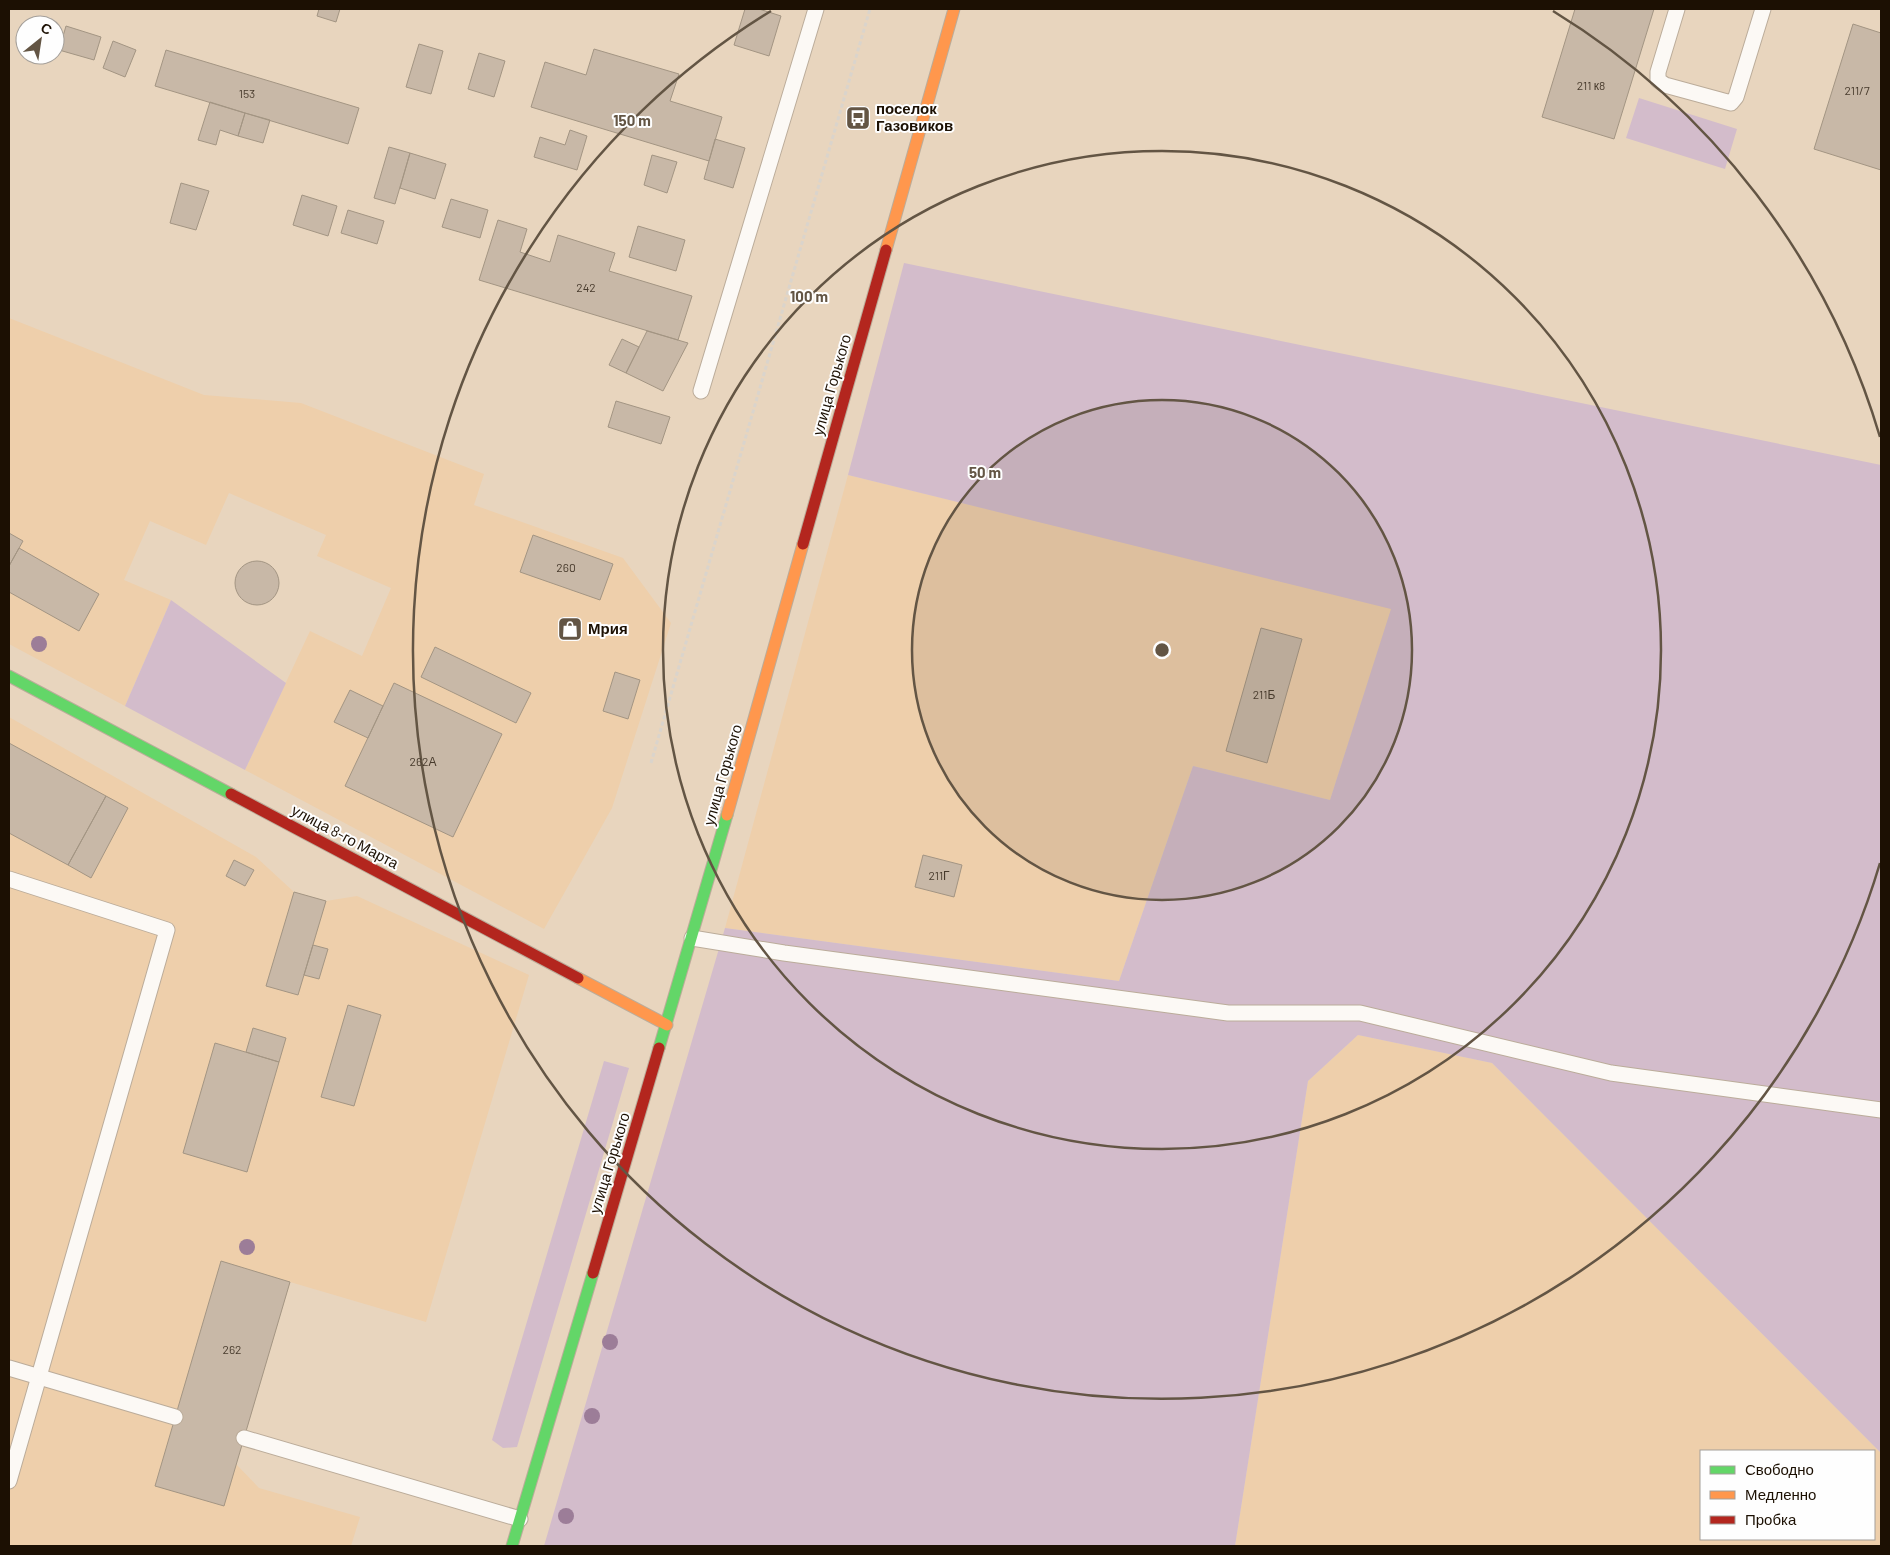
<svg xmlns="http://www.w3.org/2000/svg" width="1890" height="1555" font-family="Barlow,sans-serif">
<rect width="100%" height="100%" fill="#e8d5be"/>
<path fill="#eecfab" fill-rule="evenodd" d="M9 318 204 395 301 403 484 474 474 505 623 558 671 623 612 808 544 929 245 770 310 631 362 656 391 588 317 556 326 535 229 493 206 545 150 521 124 580 171 600 125 706 9 644Z
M848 475 1392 608 1330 800 1193 766 1119 981 725 928Z
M9 717 256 857 294 892 326 901 357 896 529 975 426 1322 290 1282 236 1464 259 1488 360 1517 351 1546H9Z
M1358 1035 1492 1063 1881 1453V1546H1235L1308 1081ZM1701 1451H1874V1539H1701Z"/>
<path fill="#d3bccb" d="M1639 98 1737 129 1725 169 1626 138Z
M904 263 1881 465V1453L1492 1063 1358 1035 1308 1081 1235 1546H544L725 928 1119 981 1193 766 1330 800 1391 609 848 475Z
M171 600 286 683 245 770 125 706Z
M604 1061 629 1068 517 1447 503 1448 492 1440Z"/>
<path fill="#c8b8a7" stroke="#a39583" d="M319 9H340L336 22 317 16Z
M745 9H759L781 16 769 56 734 45Z
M1575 9H1654L1614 139 1542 117Z
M1853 24 1881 33V170L1814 149Z
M66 26 101 37 94 60 59 50Z
M113 41 136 50 125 77 103 68Z
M419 44 443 51 431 94 406 87Z
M594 49 679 74 670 101 722 117 709 161 531 107 545 62 586 75Z
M166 50 359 108 348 144 155 86Z
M479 53 505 61 494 97 468 89Z
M210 102 245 113 238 136 220 130 216 145 198 140Z
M245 113 270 120 263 143 238 136Z
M570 130 587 136 577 170 534 157 540 137 565 145Z
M715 139 745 148 733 188 704 179Z
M389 147 410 153 395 204 374 198Z
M410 153 446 164 435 199 400 188Z
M652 155 677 162 667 193 644 185Z
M181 183 209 191 196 230 170 223Z
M302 195 337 206 328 236 293 225Z
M451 199 488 210 480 238 442 227Z
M348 210 384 221 377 244 341 233Z
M498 220 527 229 520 252 550 262 558 235 615 253 609 271 692 296 678 340 479 280Z
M638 226 685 240 676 271 629 257Z
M647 331 688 343 663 391 626 373Z
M622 339 639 347 626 373 609 365Z
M616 401 670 417 661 444 608 427Z
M9 533 23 541 9 566Z
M533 535 613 564 600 600 520 572Z
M19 548 99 594 79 631 9 592V566Z
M235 583a22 22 0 1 1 44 0a22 22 0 1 1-44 0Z
M1261 628 1302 639 1267 763 1226 751Z
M435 647 531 693 516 723 421 677Z
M615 672 640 680 628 719 603 711Z
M394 683 502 734 453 837 345 786Z
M350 690 383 706 368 738 334 722Z
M9 743 106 796 68 865 9 833Z
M106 796 128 808 91 878 68 865Z
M923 855 962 865 954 897 915 887Z
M234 860 254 870 245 886 226 876Z
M294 892 326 901 298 995 266 986Z
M313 945 328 949 319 979 304 975Z
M348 1005 381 1015 354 1106 321 1097Z
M253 1028 286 1038 279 1062 246 1052Z
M215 1043 279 1062 247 1172 183 1153Z
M221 1261 290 1282 224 1506 155 1486Z"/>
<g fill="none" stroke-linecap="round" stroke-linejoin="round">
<defs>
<path id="lane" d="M1677 9 1658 72V80L1665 85 1731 103 1736 97 1763 9
M701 391 816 9
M9 879 167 930 9 1481
M692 938 784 953 1228 1013H1360L1611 1073 1881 1110
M9 1368 175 1417
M244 1438 520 1519"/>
<path id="fast" d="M9 676 231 794
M659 1048 727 815
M512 1546 593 1273"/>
<path id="slow" d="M886 250 954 9
M727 815 803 544
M578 978 667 1025"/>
<path id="jam" d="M803 544 886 250
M231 794 578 978
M593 1273 659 1048"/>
</defs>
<use href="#lane" stroke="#bbac9a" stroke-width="17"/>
<use href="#fast" stroke="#bbac9a" stroke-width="13"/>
<use href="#slow" stroke="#bbac9a" stroke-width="13"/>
<use href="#jam" stroke="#bbac9a" stroke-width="13"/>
<path stroke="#dad4cc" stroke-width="3" stroke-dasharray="4 2.5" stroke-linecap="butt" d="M651 763 870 9"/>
<use href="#lane" stroke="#fcf9f5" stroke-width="15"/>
<use href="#fast" stroke="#63d668" stroke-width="11"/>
<use href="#slow" stroke="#ff974d" stroke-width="11"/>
<use href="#jam" stroke="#b3261e" stroke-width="11"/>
</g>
<g fill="#9c7d98">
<circle cx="39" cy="644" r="8"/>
<circle cx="247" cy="1247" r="8"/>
<circle cx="610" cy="1342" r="8"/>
<circle cx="592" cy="1416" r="8"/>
<circle cx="566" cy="1516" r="8"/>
</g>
<circle cx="1162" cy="650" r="250" fill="#635544" fill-opacity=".12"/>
<g fill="none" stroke="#635544" stroke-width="2.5">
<circle cx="1162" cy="650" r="250"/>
<circle cx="1162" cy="650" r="499"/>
<path d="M1880 863A749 749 0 1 1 771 11M1553 11A749 749 0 0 1 1880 437"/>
</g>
<defs>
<symbol id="bus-square" viewBox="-11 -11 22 22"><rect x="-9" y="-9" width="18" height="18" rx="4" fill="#635544" stroke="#fefefe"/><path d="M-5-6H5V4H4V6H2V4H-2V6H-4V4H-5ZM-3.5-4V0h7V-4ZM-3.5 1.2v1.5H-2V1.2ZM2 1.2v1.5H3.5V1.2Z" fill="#fff"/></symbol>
<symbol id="shop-square" viewBox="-11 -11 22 22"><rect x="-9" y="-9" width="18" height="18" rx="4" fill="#635544" stroke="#fefefe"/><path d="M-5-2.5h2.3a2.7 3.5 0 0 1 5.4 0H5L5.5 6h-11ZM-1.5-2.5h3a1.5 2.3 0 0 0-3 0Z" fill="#fff"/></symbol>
</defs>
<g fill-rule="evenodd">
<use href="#bus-square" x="844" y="104" width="28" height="28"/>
<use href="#shop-square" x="556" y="615" width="28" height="28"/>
</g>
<g text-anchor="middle" stroke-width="4" stroke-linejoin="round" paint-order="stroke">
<g font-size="12" fill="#473a2c">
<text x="1591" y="90">211 к8</text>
<text x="1857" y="95">211/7</text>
<text x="247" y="98">153</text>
<text x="586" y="292">242</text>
<text x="566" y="572">260</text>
<text x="1264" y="699">211Б</text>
<text x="423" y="766">262А</text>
<text x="939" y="880">211Г</text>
<text x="232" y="1354">262</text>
</g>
<g font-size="15" font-weight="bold" fill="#1c1003" stroke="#fefefe" text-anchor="start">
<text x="876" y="114">поселок<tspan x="876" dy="17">Газовиков</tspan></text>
<text x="588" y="634">Мрия</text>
</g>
<g font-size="15" fill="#1c1003" stroke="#fefefe">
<text transform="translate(832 385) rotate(-74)" y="5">улица Горького</text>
<text transform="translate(723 775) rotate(-74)" y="5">улица Горького</text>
<text transform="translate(345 837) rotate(28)" y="5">улица 8-го Марта</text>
<text transform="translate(610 1163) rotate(-73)" y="5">улица Горького</text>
</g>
</g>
<circle cx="1162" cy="650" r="8" fill="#635544" stroke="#fefefe" stroke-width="2.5"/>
<g font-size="15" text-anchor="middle" font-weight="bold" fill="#635544" stroke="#fefefe" stroke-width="4" stroke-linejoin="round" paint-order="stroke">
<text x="632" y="126">150 m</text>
<text x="809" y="302">100 m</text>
<text x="985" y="478">50 m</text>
</g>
<rect width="1890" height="1555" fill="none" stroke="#1c1003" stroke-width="20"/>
<rect x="1700" y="1450" width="175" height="90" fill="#fefefe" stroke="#a49f9a"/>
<rect x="1710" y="1466" width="25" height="8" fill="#63d668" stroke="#a49f9a"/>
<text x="1745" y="1475" font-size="15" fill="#1c1003">Свободно</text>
<rect x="1710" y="1491" width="25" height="8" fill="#ff974d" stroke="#a49f9a"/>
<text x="1745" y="1500" font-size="15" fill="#1c1003">Медленно</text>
<rect x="1710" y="1516" width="25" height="8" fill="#b3261e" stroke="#a49f9a"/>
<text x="1745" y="1525" font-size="15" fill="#1c1003">Пробка</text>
<g transform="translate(40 40) rotate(30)"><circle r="24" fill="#fefefe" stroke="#a49f9a"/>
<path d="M0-4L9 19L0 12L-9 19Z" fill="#635544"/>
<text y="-8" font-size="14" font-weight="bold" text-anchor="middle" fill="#1c1003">С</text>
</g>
</svg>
